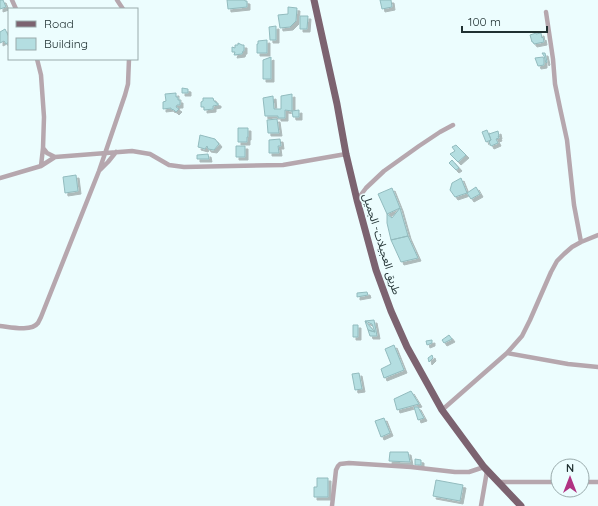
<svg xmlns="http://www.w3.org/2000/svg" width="598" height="506" font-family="Quicksand,'Noto Sans Arabic',sans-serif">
<defs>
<filter id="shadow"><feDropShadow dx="3" dy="3" stdDeviation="0" flood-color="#0004"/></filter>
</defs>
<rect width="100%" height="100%" fill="#ecfdfe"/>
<path fill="#b4dee1" stroke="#92bbbe" filter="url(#shadow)" d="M0 0H3L6 7 0 9Z
M227 0H245V1H247V7L228 9Z
M380 0H391L392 7 382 9Z
M288 7 297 8 296 21 290 27 280 28 278 15 288 14Z
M300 16H308L307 29H300Z
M276 26V40H270L269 27Z
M5 29 9 37V42L6 44 4 41 0 43V32Z
M536 33V34L541 33 542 38 543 37 544 42 534 44 533 42H532L530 35Z
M267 40V53H257V44H258V41Z
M238 43 242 45H244V51H243L242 54 234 55 235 52H232V47L235 48V45H238Z
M542 53H545L547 62 546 63 544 56Z
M271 57V79H263V60Z
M543 57 544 59V65L538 66 535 58Z
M182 88 188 89V93H182Z
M176 93V97H178V100H180V105H177L176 107 179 109 176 112 174 110 171 109V108L163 109V102L166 101 165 94Z
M292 94V111L285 110V118H278V116H265L263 98 273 96 274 109H281V96Z
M203 98H213L214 101 216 102V103H218V105L213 106V109L204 110V107H201V102L203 101Z
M299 110V117H293L292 111Z
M277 119 279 133H268L267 120Z
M238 128H248V137H247V142H238Z
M487 130 491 140 486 142 482 132Z
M498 131 499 136H498L499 138 496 139 498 143 491 146 489 142 491 140 489 134Z
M200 135 215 139 219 144 214 150 208 149 207 146 205 149 198 147Z
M280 139 281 146H278L279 153H269V140Z
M456 145 466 155 458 162 450 154 455 151 452 147Z
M236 146H245V157H236Z
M208 154 209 159H197V155Z
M452 160 459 168 456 170 449 163Z
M76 175 78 191 65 193 63 177Z
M461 178 467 193 455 197 450 190 452 183Z
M476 187 480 194 471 199 467 193Z
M392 188 400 208 387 214 378 194Z
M400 208 408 236 391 240 387 223V214L392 218Z
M408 236 418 258 401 262 391 240Z
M367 292 368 295 357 297V293Z
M374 320 377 336H370L368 330 375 332 372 324 365 321Z
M365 321 375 332 368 330Z
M353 325H358V337H353Z
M449 335 452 339 444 343 442 340Z
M432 340V343L427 345 426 341Z
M394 345 404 370 384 378 381 369 391 364 385 349Z
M432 355 433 358 429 362 428 358Z
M359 373 362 389 355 390 352 374Z
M411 391 419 404 397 410 394 399Z
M414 407H418L424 418 418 420Z
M384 418 390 433 381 437 375 421Z
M390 452H408L410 462 389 461Z
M415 459 421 460V465H415Z
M317 478H328V497H314V487H317Z
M436 480 463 485 460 501 433 496Z"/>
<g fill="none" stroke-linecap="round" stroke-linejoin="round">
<path stroke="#b6a7ae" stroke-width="4.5" d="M12 0 16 9
M117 0 123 9
M546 12 553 59 555 84 560 108 567 140 574 205 581 242
M37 59 41 75 44 117 43 148 47 153 55 157 132 151 150 154 169 165 184 167 283 165 346 154
M41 166 43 148
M100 170 108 162 116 152
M0 178 41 166 55 157
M357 200 366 188 384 171 419 146 440 132 453 125
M0 326C10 327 31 332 38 323 39 321 40 319 41 317L99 171 125 95 128 84 129 59
M507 353 568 364 598 367
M442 410 507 353 522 336 530 320 551 272 557 261 564 254 572 247 581 242 598 235
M497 482H558
M582 482H598
M332 506 336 470 338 466 340 464 349 463 411 467 455 472H469L484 467
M481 506 487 471"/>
<path stroke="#7c6370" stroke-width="7" d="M314 0 337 104 346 154 357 200 376 270 391 311 407 347 442 410 484 467 521 506"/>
</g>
<g text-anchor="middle" stroke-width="3.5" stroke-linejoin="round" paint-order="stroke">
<g font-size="11" fill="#203132" stroke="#ecfdfe">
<text transform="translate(382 244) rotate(73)" y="4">طريق العجيلات- الجميل</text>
</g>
</g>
<rect x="8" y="8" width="130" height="52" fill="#ecfdfe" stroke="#9aabac"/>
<rect x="16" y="21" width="20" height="6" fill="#7c6370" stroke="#9aabac"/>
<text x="44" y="28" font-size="12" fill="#203132">Road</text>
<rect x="16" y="38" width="20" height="12" fill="#b4dee1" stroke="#9aabac"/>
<text x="44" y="48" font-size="12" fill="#203132">Building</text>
<g transform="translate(570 478)"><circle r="19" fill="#ecfdfe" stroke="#9aabac"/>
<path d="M0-3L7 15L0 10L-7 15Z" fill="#b03382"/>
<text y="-6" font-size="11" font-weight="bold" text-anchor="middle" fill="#203132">N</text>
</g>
<path d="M462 26v6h85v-6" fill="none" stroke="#203132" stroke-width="2"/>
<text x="468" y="26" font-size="12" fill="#203132" stroke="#ecfdfe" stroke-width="3" paint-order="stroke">100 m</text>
</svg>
